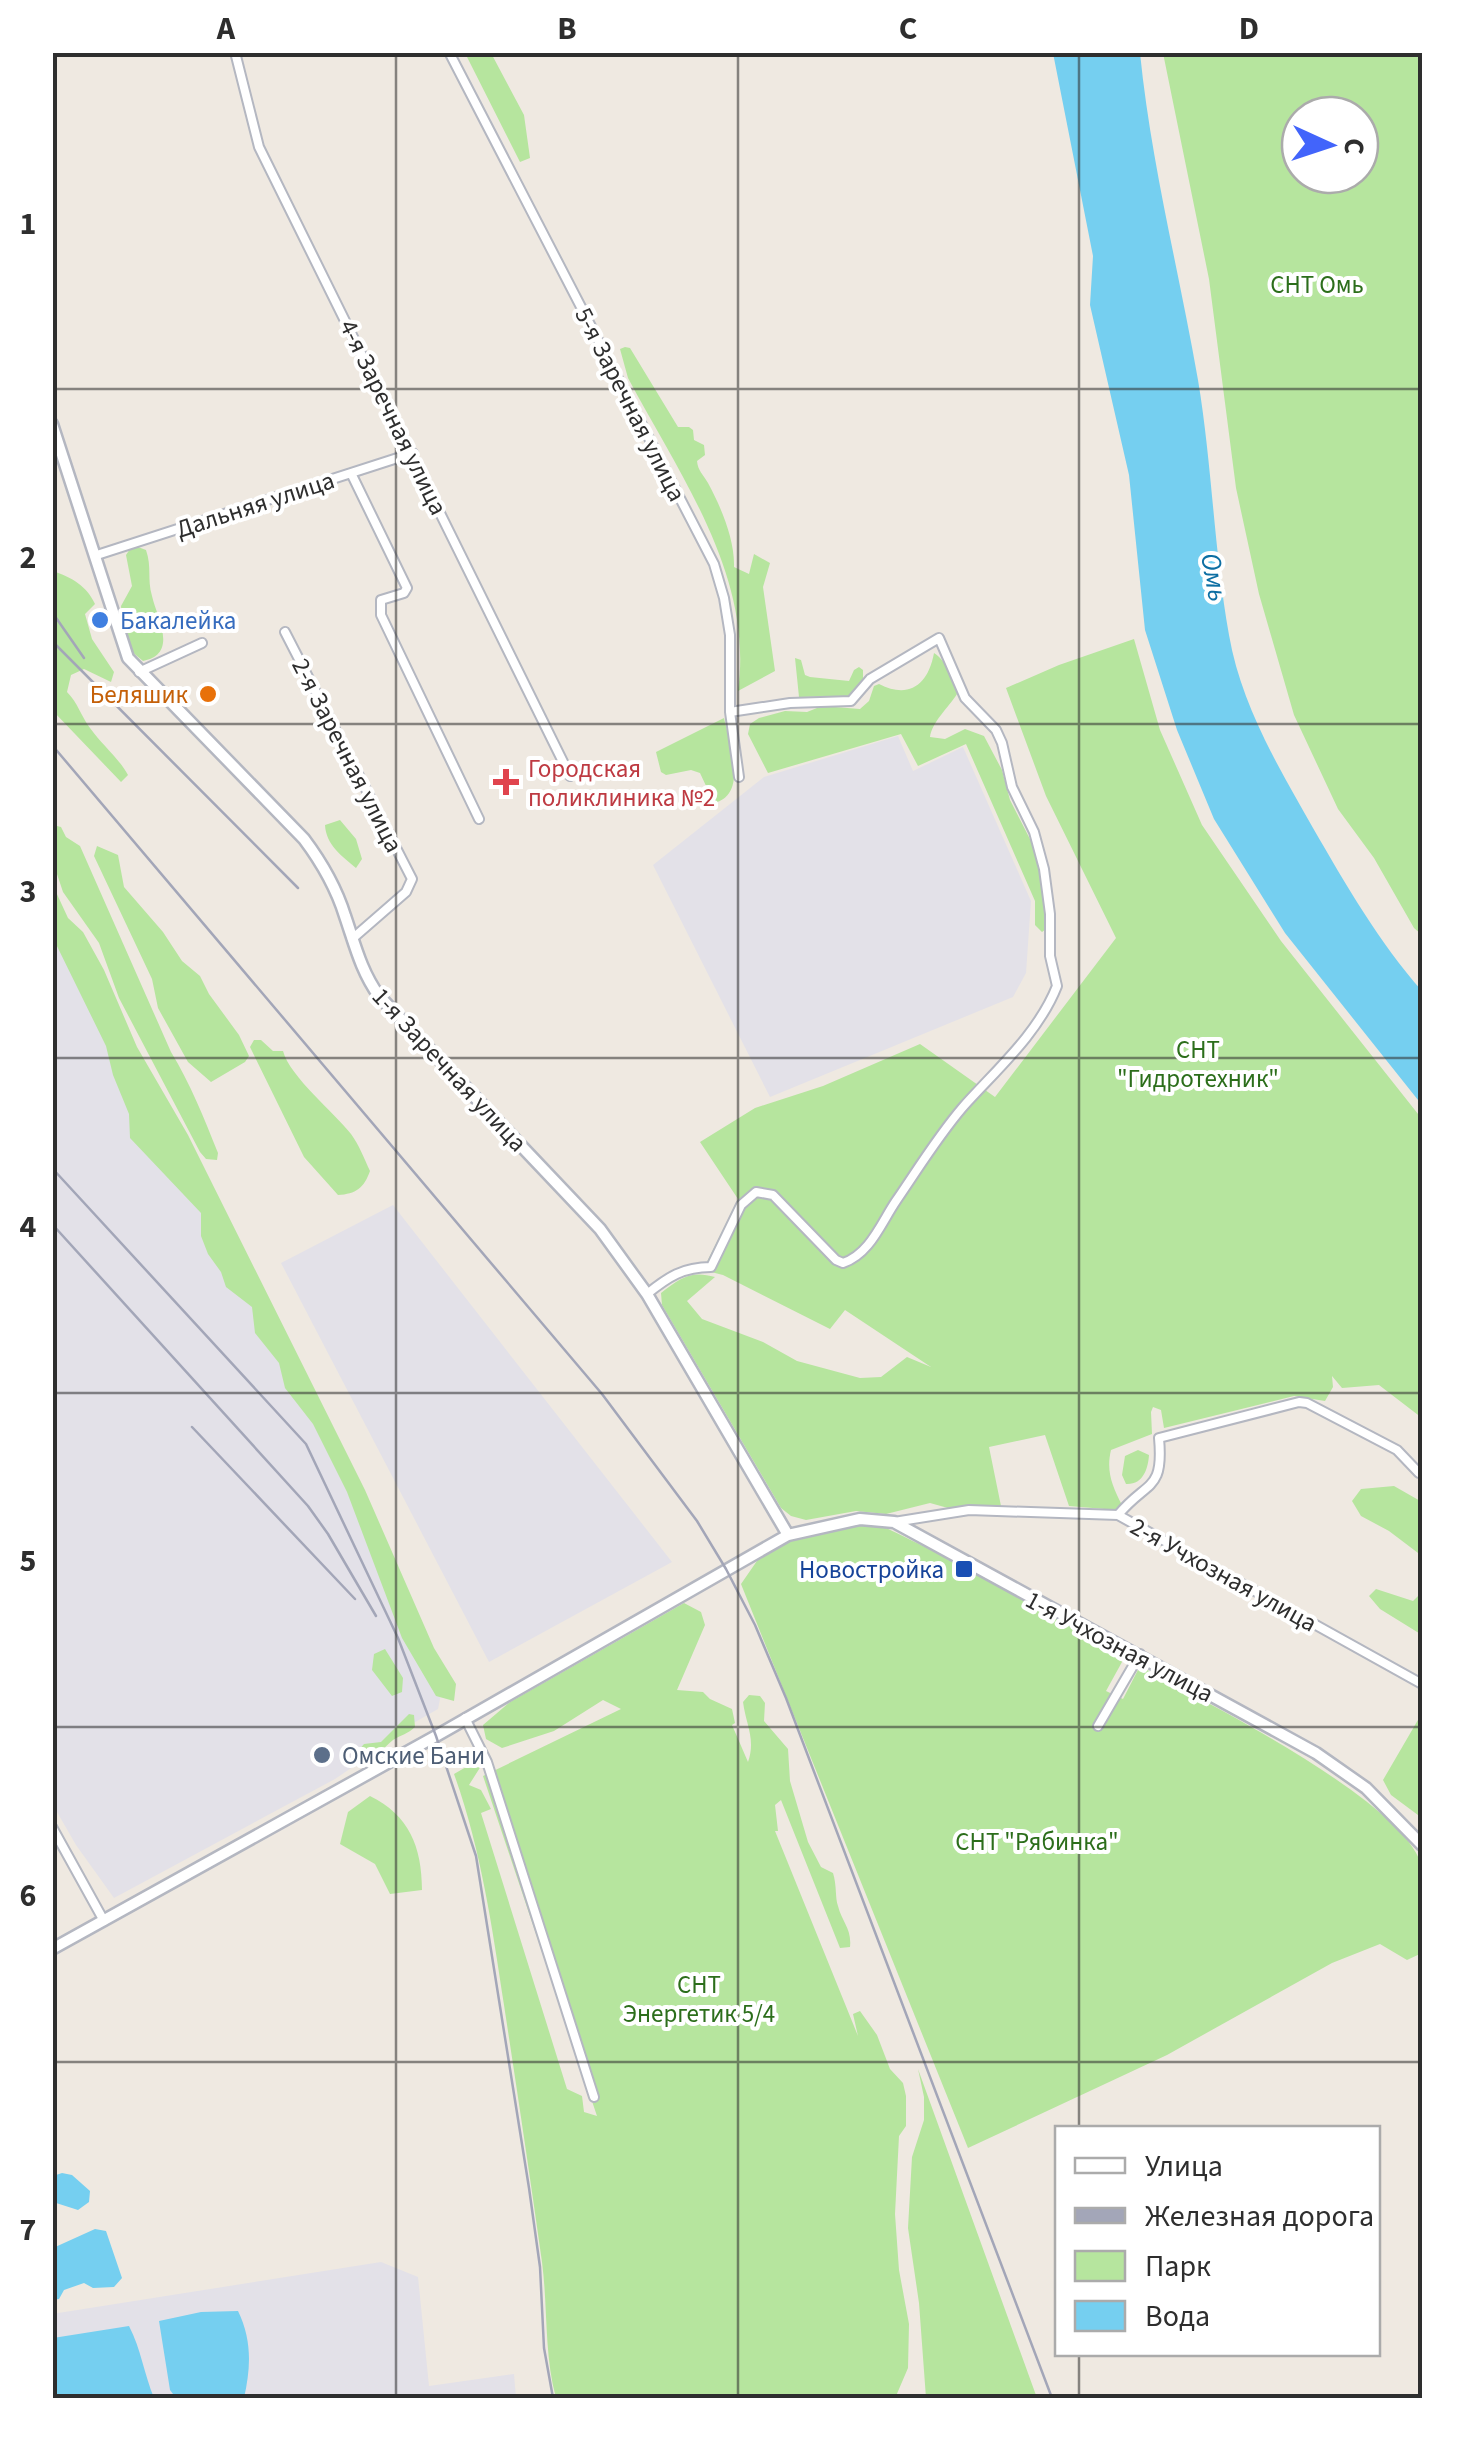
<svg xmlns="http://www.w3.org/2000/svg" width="1475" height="2451" font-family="'Source Sans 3',sans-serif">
<rect width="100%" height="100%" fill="#efe9e1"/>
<path fill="#e3e1e8" d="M898 736 913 771 963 747 1031 901 1026 973 1013 997 770 1097 653 865 764 777Z
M52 938 160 1119 444 1678 438 1709 403 1729 360 1762 335 1779 114 1898 76 1845 53 1805Z
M393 1205 672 1562 489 1662 281 1263Z
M381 2262 418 2277 429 2386 514 2374 516 2398H53L52 2314Z"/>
<path fill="#b6e59e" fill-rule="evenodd" d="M465 53H491L524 115 530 158 520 162Z
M1163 53H1422V935L1414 928 1374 858 1338 809 1294 715 1259 594 1236 488 1209 279ZM1300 115H1360V175H1300Z
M625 347 630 348 678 427H689L693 430 694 440 704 445 705 455 697 461C698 471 703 474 708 483 721 507 735 540 734 567L749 574 754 554 770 563 763 587 775 671 738 691C754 576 680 476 628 378L620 349Z
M138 547 146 550C152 567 147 579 152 596 157 618 179 654 143 661L131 651 123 632 121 606 132 586 126 555 130 549Z
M53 571C71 577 87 586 95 604L85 614 92 639 114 672 111 682 84 669 71 675 67 692C78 703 81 716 90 728 102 745 118 757 128 775L121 782 53 711Z
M1134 639 1160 730 1202 825 1281 941 1422 1119V1418L1379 1385 1342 1388 1332 1376 1333 1387 1325 1401 1294 1396 1164 1428 1161 1410 1153 1407 1151 1412 1152 1434 1111 1450C1106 1471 1112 1486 1122 1505L1116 1510 1069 1506 1045 1435 989 1447 1001 1506 948 1508 930 1503 886 1514 856 1511 806 1520 791 1516 781 1508 662 1305 661 1293C680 1278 691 1270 715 1277L687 1301 702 1319 763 1342 797 1361 860 1378 881 1377 907 1357 931 1367 845 1310 830 1329 723 1275 703 1270 738 1199 700 1142 755 1108 823 1086 920 1044 995 1097 1116 938 1046 796 1006 688 1059 665Z
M934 653C946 660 954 680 957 694 948 708 932 722 930 737L945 739 965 729 984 736 1002 770 1010 800 1033 845 1043 884 1046 929 1042 932 1035 925V901L966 744 918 766 901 734 768 773 748 734 750 724 759 718 785 711 807 712 822 706 860 709 869 701 874 686 879 684C908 699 928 686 934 653Z
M795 658 801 660 805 675 810 677 849 681 854 670 859 667 863 670V681L850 696 799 697Z
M724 718C729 742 749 795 714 803L700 773 691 770 666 775 661 772 656 752Z
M340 820 356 839 362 859 356 868C342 856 326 845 325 825Z
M53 825 61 827 66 837 80 846 171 1052C190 1083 204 1118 218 1153L217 1160 206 1159 200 1152 119 998 99 943 63 892 53 862Z
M97 846 118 855 124 887 163 932 182 961 200 976 209 994 239 1035 249 1056 245 1062 211 1082 188 1062 158 1008 152 979 94 856Z
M53 877 56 892 68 918 83 932 104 970 137 1047 188 1135 365 1490 434 1648 456 1684 454 1701 436 1696 402 1638 347 1492 313 1424 285 1388 279 1363 255 1333 252 1307 226 1287 221 1272 208 1254 201 1236V1213L130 1138 129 1114 113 1075 106 1046 53 938Z
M254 1040H261L273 1051H283C290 1077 334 1112 351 1134 359 1145 364 1158 370 1171 364 1188 356 1194 338 1195L304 1157 250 1047Z
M1138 1450 1149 1455C1148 1469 1143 1485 1126 1484L1122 1475 1125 1456Z
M1394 1486 1422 1502V1556L1389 1531 1361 1516 1352 1501 1361 1489Z
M849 1524 882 1526C920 1544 1107 1636 1122 1662L1106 1691 1123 1699 1140 1666C1200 1700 1409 1802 1422 1868 1428 1894 1422 1926 1422 1953L1407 1960 1380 1944 1332 1963 1167 2055 968 2148 741 1584 759 1558 803 1534Z
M1376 1589 1413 1601 1422 1592V1635L1380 1609 1369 1596Z
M684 1603 701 1612 705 1625 677 1690 703 1692 710 1699 732 1709 735 1723 732 1725 748 1762C756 1739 746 1725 743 1702L749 1695 760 1696 765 1703 764 1721 788 1749 790 1781 808 1842 821 1867 833 1873C837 1886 835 1898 838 1906 842 1922 852 1929 850 1947L840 1948 781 1800 775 1805 778 1831H775L858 2036 853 2014 860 2011 877 2035 890 2069 903 2083 906 2096V2126L899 2136 895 2214 899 2270 909 2324 908 2368 896 2396 902 2398H556C544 2354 548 2308 542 2262 530 2176 517 2090 504 2005 492 1926 481 1849 454 1774L480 1759 481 1766 469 1785 481 1790 491 1809 481 1813 567 2089 582 2096 584 2112 597 2116 483 1776 621 1709 603 1700 554 1731 502 1748 486 1739 483 1725 510 1702Z
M385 1649 403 1678 402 1692 392 1696 372 1670 374 1654Z
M1422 1713V1818L1391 1795 1383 1780Z
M409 1714 414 1715 415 1727C408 1734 401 1735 393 1740 383 1748 379 1756 366 1760L358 1751 364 1744 381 1742Z
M370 1796C409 1815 422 1847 422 1890L390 1894 375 1864 340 1844 348 1812Z
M918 2069 1037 2398H926L919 2303 908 2228 912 2157 924 2120V2097Z"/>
<path fill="#75cff0" d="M1053 53H1140C1151 163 1179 271 1198 380 1212 464 1214 551 1229 635 1241 705 1279 768 1313 828 1346 885 1379 942 1422 991V1105L1285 933 1214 819 1177 730 1145 630 1129 475 1090 305 1093 256Z
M62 2173 72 2175 90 2191 89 2202 78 2210 53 2202V2176Z
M95 2229 106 2231 122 2278 114 2287 93 2288 84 2283 64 2290 59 2299 53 2300V2248Z
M238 2311C252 2340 251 2367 244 2398H176L170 2390 159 2321 201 2312Z
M129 2326C141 2349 144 2374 154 2398H53V2338Z"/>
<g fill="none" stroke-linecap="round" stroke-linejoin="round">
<defs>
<path id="minor" d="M235 52 259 147 570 776
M449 52 714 564 724 598 730 635V712L739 777
M351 473 407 588 404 593 381 600V615L479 819
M97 555 413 453
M285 632 412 879 406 892 352 939
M139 672 202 643
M647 1294C668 1277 683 1267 711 1267L741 1205 756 1192 773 1195 836 1260 843 1263C870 1254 881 1223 896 1201 918 1169 938 1136 963 1107 996 1070 1038 1034 1057 986L1050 956V914L1044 869 1034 832 1012 787 1002 743 996 730 965 698 939 638 870 679 851 701 790 703 730 712
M1118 1515C1147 1480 1164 1492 1159 1438L1299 1402 1307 1403 1397 1450 1419 1473
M894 1522 969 1510 1118 1515 1422 1684
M465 1718 487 1762 594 2097
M1098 1726 1140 1654
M52 1827 104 1921"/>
<path id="tertiary" d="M52 424 128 658 304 839C322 863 336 887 345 916 355 945 361 971 379 996L600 1229 647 1294 788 1535
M52 1949 436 1736 788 1535 860 1519 894 1522 1316 1753 1366 1788 1422 1845"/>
</defs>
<use href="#minor" stroke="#b4b7c1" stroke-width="12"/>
<use href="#tertiary" stroke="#b4b7c1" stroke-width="15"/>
<use href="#minor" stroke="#fff" stroke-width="8"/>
<use href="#tertiary" stroke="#fff" stroke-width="10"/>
<path stroke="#a3a6b8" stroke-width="2.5" d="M52 612 84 658
M52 641 298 888
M52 745 602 1394 697 1521 726 1569 755 1625 786 1698 1052 2398
M52 1168 306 1444 398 1638 436 1736 476 1856 529 2188 540 2267 544 2348 553 2398
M52 1224 308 1506 328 1534 376 1616
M192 1427 355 1599"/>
</g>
<path fill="none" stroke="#2e2e2e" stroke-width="2.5" stroke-opacity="0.55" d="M396 52V2398M738 52V2398M1079 52V2128M52 389H1422M52 724H1422M52 1058H1422M52 1393H1422M52 1727H1422M52 2062H1422M1079 2354V2398"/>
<circle fill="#3f7fe0" stroke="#fff" stroke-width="4" cx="100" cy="620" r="10"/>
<circle fill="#e8710a" stroke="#fff" stroke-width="4" cx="208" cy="694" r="10"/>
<path fill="#e0444e" stroke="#fff" stroke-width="4" d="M501 767h10v10h10v10h-10v10h-10v-10h-10v-10h10z"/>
<rect fill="#1a4fb4" stroke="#fff" stroke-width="4" x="954" y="1559" width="20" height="20" rx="5"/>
<circle fill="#5c6f8a" stroke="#fff" stroke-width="4" cx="322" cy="1755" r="10"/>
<g text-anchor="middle" stroke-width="8" stroke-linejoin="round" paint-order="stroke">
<g font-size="25" fill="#2c6e1b" stroke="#fff">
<text x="1317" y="293">СНТ Омь</text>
<text x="1198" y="1058">СНТ<tspan x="1198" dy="29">"Гидротехник"</tspan></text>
<text x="1037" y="1850">СНТ "Рябинка"</text>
<text x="699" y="1993">СНТ<tspan x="699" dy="29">Энергетик 5/4</tspan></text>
</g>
<g font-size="25" fill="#2e2e2e" stroke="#fff">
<text transform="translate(631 404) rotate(63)" y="9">5-я Заречная улица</text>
<text transform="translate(394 417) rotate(64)" y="9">4-я Заречная улица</text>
<text transform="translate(255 504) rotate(-18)" y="9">Дальняя улица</text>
<text transform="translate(348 755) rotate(63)" y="9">2-я Заречная улица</text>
<text transform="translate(450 1069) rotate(47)" y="9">1-я Заречная улица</text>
<text transform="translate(1224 1574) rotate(29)" y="9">2-я Учхозная улица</text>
<text transform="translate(1120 1646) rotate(28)" y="9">1-я Учхозная улица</text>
</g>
<g font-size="25" fill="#366cbe" stroke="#fff" text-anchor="start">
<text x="120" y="629">Бакалейка</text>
</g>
<g font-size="25" fill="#c56008" stroke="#fff" text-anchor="end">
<text x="188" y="703">Беляшик</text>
</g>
<g font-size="25" fill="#be3a42" stroke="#fff" text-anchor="start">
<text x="528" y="777">Городская<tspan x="528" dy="29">поликлиника №2</tspan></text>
</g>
<g font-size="25" fill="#164399" stroke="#fff" text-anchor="end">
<text x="944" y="1578">Новостройка</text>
</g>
<g font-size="25" fill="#4e5e75" stroke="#fff" text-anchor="start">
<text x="342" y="1764">Омские Бани</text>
</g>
<g font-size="28" font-style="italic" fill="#0d6fa3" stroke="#fff">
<text transform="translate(1215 577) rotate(80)" y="10">Омь</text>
</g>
</g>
<rect width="1475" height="2451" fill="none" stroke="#ffffff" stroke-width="110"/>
<rect x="1055" y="2126" width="325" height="230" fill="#ffffff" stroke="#ababab" stroke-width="2.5"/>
<rect x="1075" y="2158" width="50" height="15" fill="#ffffff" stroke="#ababab" stroke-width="2.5"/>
<text x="1145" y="2176" font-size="30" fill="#2e2e2e">Улица</text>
<rect x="1075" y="2208" width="50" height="15" fill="#a3a6b8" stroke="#ababab" stroke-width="2.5"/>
<text x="1145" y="2226" font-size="30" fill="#2e2e2e">Железная дорога</text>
<rect x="1075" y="2251" width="50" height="30" fill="#b6e59e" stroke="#ababab" stroke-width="2.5"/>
<text x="1145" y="2276" font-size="30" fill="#2e2e2e">Парк</text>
<rect x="1075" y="2301" width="50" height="30" fill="#75cff0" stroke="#ababab" stroke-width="2.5"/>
<text x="1145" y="2326" font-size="30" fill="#2e2e2e">Вода</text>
<g transform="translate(1330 145) rotate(93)"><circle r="48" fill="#ffffff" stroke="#ababab" stroke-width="2.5"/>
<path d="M0-8L18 38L0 25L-18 38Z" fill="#4264fb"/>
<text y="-15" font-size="28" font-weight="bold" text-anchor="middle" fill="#2e2e2e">С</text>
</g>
<rect x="55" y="55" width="1365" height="2341" fill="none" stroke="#2e2e2e" stroke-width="4"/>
<g font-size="32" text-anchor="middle" font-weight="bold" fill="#2e2e2e">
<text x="226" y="39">A</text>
<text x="567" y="39">B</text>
<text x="908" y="39">C</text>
<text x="1249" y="39">D</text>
<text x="28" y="234">1</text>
<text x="28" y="568">2</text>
<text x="28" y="902">3</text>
<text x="28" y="1237">4</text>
<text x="28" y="1571">5</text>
<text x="28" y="1906">6</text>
<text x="28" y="2240">7</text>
</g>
</svg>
